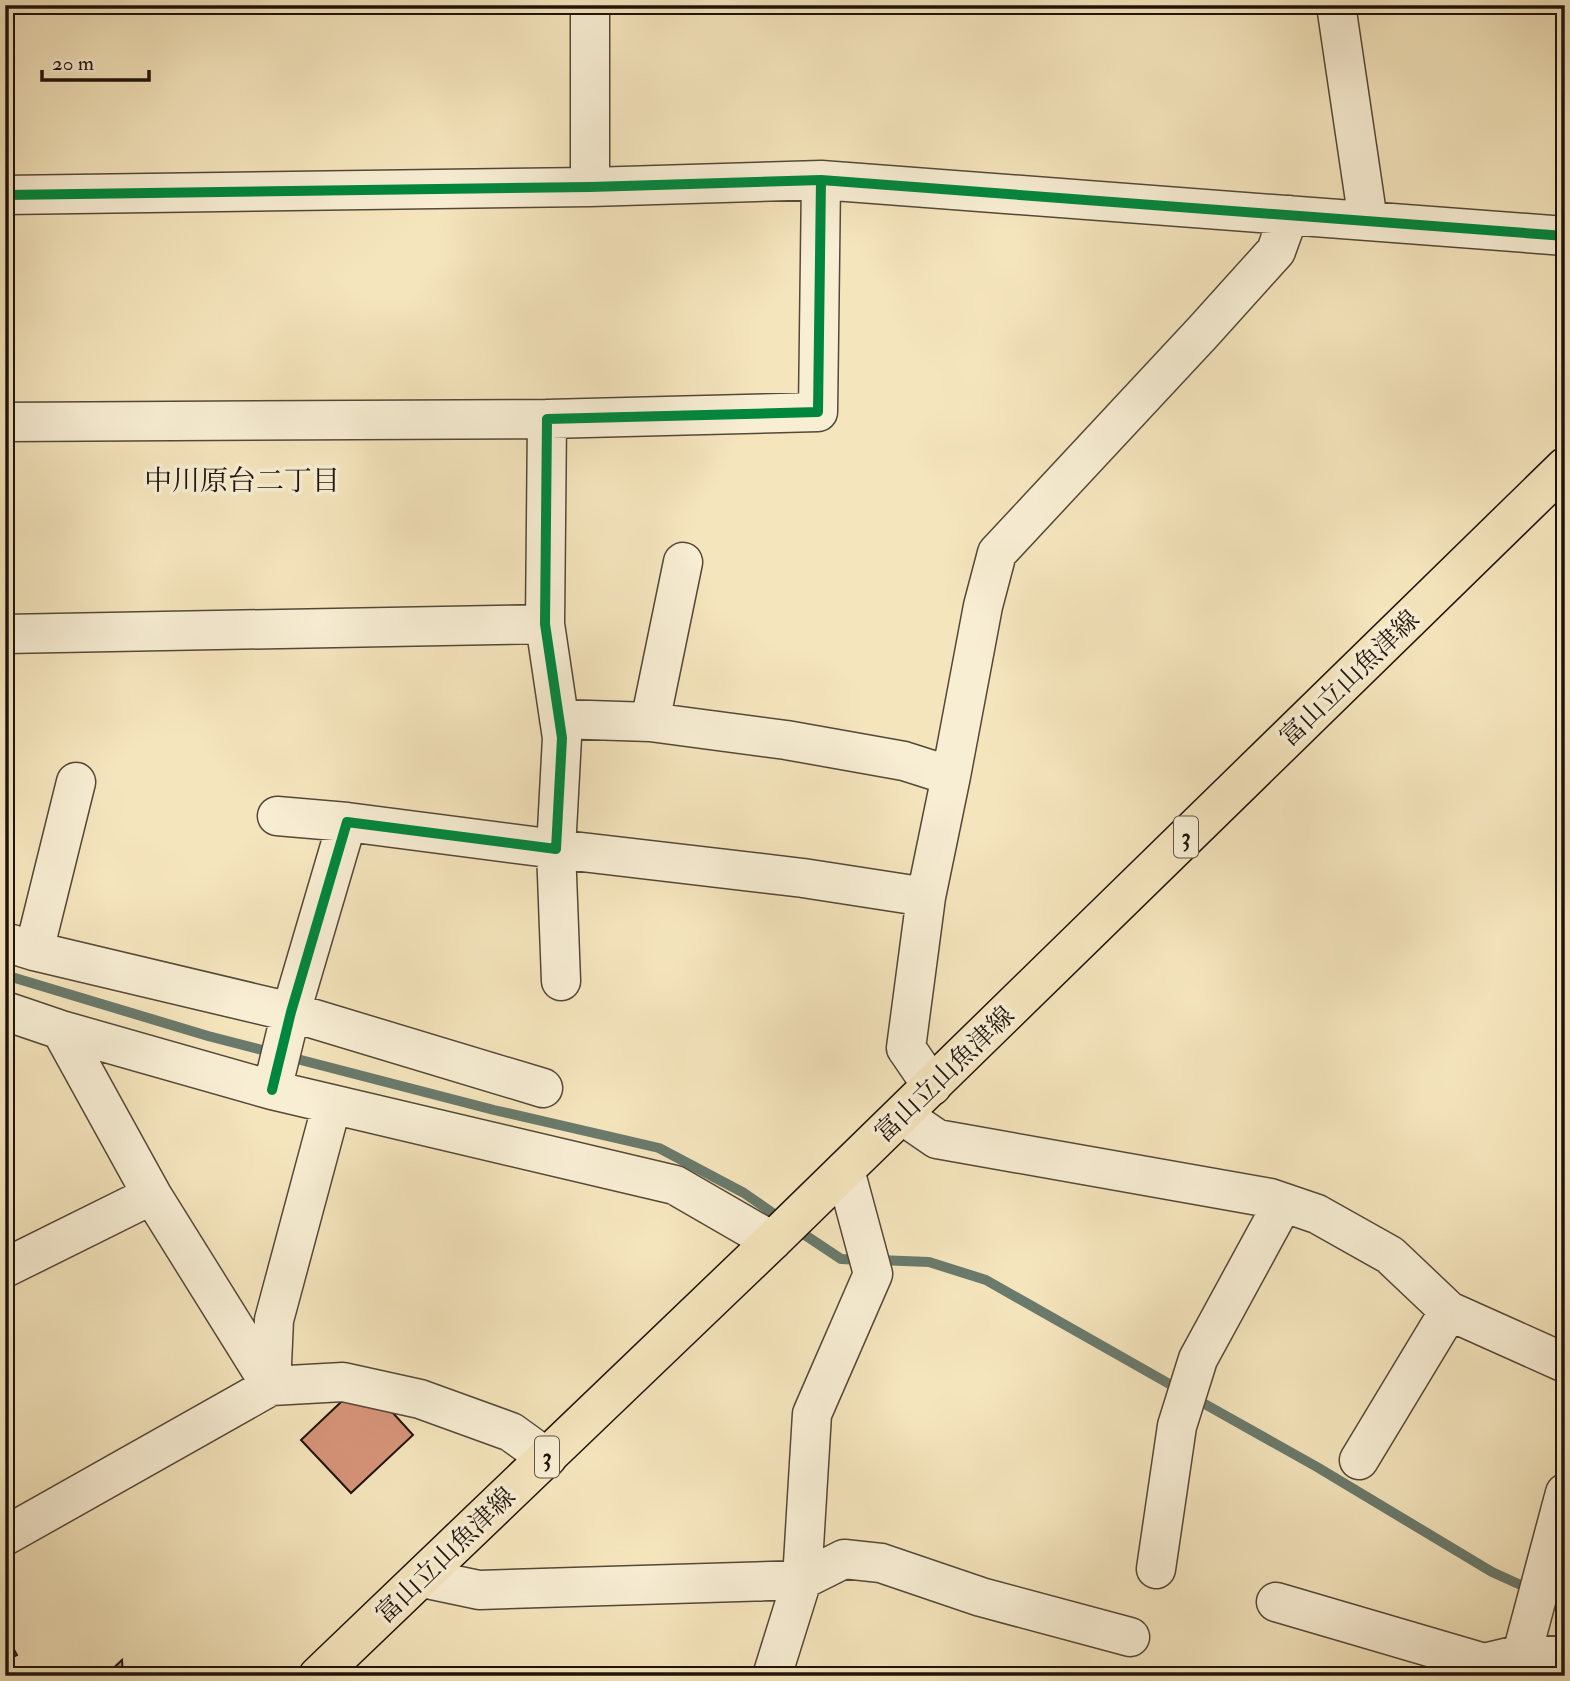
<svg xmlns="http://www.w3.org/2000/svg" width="1570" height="1681" font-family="'IM FELL Double Pica','Noto Serif JP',serif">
<rect width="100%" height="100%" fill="#f5e5bd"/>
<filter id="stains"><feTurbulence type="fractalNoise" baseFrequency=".00286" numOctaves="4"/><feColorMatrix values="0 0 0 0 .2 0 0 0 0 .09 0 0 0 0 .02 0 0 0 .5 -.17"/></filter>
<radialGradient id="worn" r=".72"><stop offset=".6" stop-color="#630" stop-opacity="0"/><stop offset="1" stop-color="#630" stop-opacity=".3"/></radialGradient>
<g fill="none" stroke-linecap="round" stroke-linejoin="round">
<path stroke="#6a7a6c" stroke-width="10" d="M5 975 208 1036 494 1110 659 1148 744 1193 783 1220
M796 1229 841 1259 862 1260
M878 1260 929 1262 986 1280 1180 1390
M1194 1398 1317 1467 1492 1572 1565 1605"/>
</g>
<path fill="#d79479" stroke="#1e130a" stroke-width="2" d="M341 1402H383L413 1435 351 1493 301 1440Z
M5 1633 17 1655 5 1661Z
M122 1660 123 1676H105Z"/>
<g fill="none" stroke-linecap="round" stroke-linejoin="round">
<defs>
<path id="minor" d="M590 5V187
M1336 5 1368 221
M5 195 590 187 821 180 1565 236
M5 422 547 419
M5 634 545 624
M559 719 650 722 683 562
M650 722 786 740 904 761 951 776 983 606 997 553 1203 332 1276 251 1289 215
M277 816 347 822
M926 897 906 1048 932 1086
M5 942 34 951 291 1012 543 1088
M34 951 76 782
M561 981 556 849 803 878 926 897 951 776
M5 1011 61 1030 272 1090 675 1185 772 1241
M272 1090 291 1012 347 822 556 849 562 738 545 624 547 419 818 412 821 180
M332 1104 274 1320 271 1386 343 1382 420 1399 511 1432 547 1458
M902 1115 937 1139 1270 1198 1317 1214 1390 1255 1449 1311 1565 1363
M5 1268 152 1195
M1359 1460 1449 1311
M5 1536 271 1386 152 1195 61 1030
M1156 1569 1177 1426 1198 1359 1283 1203
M422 1578 479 1590 802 1580 844 1559 881 1563 981 1597 1130 1637
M1276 1602 1484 1663 1522 1654 1565 1656
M772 1676 802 1580 812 1414 873 1274 845 1170
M1516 1676 1565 1493"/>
<path id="primary" d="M318 1676 772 1241 1565 467"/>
</defs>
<use href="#minor" stroke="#544837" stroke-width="41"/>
<use href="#primary" stroke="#1e130a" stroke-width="41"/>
<use href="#minor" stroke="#f8eed4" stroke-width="38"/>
<use href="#primary" stroke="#f5e5bd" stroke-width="38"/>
<defs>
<path id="cycleway" d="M5 195 590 187 821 180 1565 236
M272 1090 291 1012 347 822 556 849 562 738 545 624 547 419 818 412 821 180"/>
</defs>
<use href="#cycleway" stroke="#f8eed4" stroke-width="15"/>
<use href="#cycleway" stroke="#00873e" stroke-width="10"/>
</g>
<g text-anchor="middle" stroke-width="7" stroke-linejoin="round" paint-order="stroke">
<g fill="#f8eed4" stroke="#5f5547" stroke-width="2">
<rect x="1174" y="816.5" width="24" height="41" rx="5"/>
<rect x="535" y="1436.5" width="24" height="41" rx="5"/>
</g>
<g font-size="24" font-weight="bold" fill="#1e130a">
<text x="1186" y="845">3</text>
<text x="547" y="1465">3</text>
</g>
<g font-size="26" fill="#1e130a" stroke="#f8eed4">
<text transform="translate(1349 678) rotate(-44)" y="9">富山立山魚津線</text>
<text transform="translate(944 1074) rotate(-44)" y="9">富山立山魚津線</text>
<text transform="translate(445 1555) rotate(-44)" y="9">富山立山魚津線</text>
</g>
<g font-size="28" fill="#1e130a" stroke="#f8eed4">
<text x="242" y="490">中川原台二丁目</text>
</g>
</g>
<rect width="1570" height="1681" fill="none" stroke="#f5e5bd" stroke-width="28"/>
<rect x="7" y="7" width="1556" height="1667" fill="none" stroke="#1e130a" stroke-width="3.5"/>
<rect x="14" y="14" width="1542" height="1653" fill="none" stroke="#1e130a" stroke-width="2"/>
<path d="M42 70v10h107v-10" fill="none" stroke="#1e130a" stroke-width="3.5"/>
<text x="52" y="70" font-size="21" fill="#1e130a" stroke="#f8eed4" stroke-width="5" paint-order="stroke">20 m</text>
<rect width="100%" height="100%" filter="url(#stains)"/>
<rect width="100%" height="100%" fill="url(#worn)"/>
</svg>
